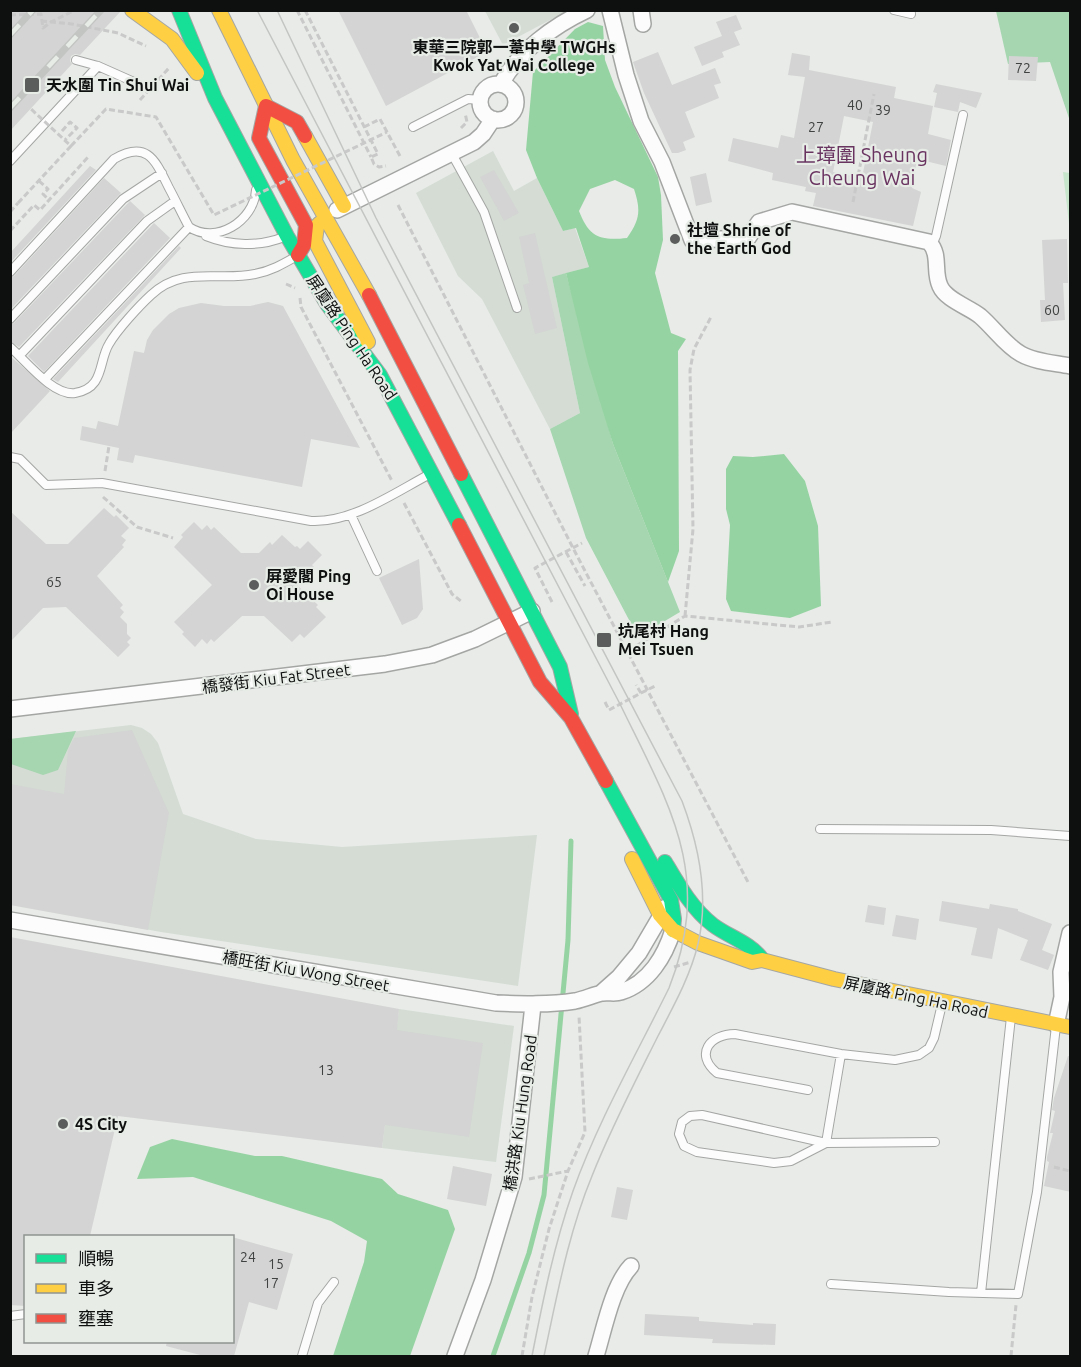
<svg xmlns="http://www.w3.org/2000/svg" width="1081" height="1367" font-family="Ubuntu,'Noto Sans TC',sans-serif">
<rect width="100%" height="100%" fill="#e8ebe8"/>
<path fill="#d4dcd4" d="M485 11H567L503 45Z
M493 151 514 191 537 178 563 231 575 228 589 267 552 277 580 413 550 429 482 299 458 276 416 193Z
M131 725 142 728 151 734 158 743 183 814 256 839 342 847 537 835 518 986 161 932 11 904 10 739Z
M399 1009 514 1026 496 1162 382 1148Z"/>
<path fill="#c7e5cb" d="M1063 172 1070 173V232Z"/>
<path fill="#a5d6af" d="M996 11H1070V121L1050 62 1008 64Z
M566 273 613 444 680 612 638 637 586 538 550 429 580 413 552 277Z
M76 731 58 770 43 775 11 764 10 739Z"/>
<path fill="#96d3a2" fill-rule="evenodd" d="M588 22 603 26 605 60 615 87 658 177 661 195 663 240 655 273 671 333 686 339 678 351 679 551 668 582 613 444 588 363 566 273 589 267 576 228 563 231 537 178 526 150 533 72 575 29ZM615 180 634 189C641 210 640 220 627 238 600 241 589 237 579 211L590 189Z
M784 454 805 481 818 526 821 606 790 618 731 611 726 599 730 525 726 509V469L733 456 753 457Z
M172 1139 255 1156H282L382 1179 398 1194 448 1210 455 1229 410 1356H333L364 1262 367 1241 331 1221 193 1177 137 1179 150 1147Z"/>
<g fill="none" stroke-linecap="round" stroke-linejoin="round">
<path stroke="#96d3a2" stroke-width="5" d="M493 1356 529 1253 544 1195 568 940 571 841"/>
</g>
<path fill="#d3d4d3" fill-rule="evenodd" d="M10 10H120V12L80 55 75 54 71 56 70 61 72 64 10 131Z
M338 10H466L487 52 386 106Z
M736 15 742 29 734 32 740 45 722 52 724 57 702 66 694 47 722 36 716 22Z
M658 52 672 85 715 68 721 83 714 85 719 98 685 112 695 137 683 142 686 150 678 153H672L644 93 633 62Z
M792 53 810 56 809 70 896 87 894 98 933 106 928 134 951 140 946 166 917 159 912 188 921 192 913 226 813 206 816 193 805 191 806 187 772 180 773 173 728 161 733 138 778 148 781 135 794 138 805 77 788 75ZM844 116 873 122 862 178 833 172Z
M1009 56 1038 57 1036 81 1008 80Z
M936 84 982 93 976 108 960 102 958 112 934 107 937 93 933 92Z
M90 166 96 170 10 263V253Z
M494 170 519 213 504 221 480 177Z
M706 173 712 202 696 206 690 177Z
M104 178 121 193 10 310V278L14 276Z
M130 201 145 215 19 347 10 341V325L14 323Z
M154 223 170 238 44 372 28 356Z
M535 233 557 328 535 334 523 285 529 283 519 237Z
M1067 239 1068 283H1063L1065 320 1041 322 1040 300H1045L1042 240Z
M179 246 181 248 58 382 53 379Z
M268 302 283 306 360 448 311 439 302 487 135 455 133 463 117 460 119 448 80 440 82 426 96 429 98 421 118 426 134 351 144 353 147 340 153 330 169 314 179 308 201 303 224 306H250Z
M10 356 50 391 10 434Z
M104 508 114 517 116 515 129 528 121 536 126 540 122 545 124 547 97 576 123 605 120 608 124 612 120 617 127 624V634L131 638 127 642 130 645 118 657 66 607 43 608 11 641 10 511 46 544H68Z
M194 522 202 530 207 525 211 530 214 527 241 553H259L270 542 272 545 282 535 295 547 297 546 300 549 308 541 322 555 312 565 314 567 296 584 318 605 316 607 326 617 304 638 300 634 292 642 264 616H242L214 642 211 639 207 644 202 639 195 647 182 634 184 632 174 622 212 585 174 547 183 537 181 535Z
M419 559 423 609 417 618 402 625 379 578Z
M132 730 169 813 148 930 10 905V784L64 794 68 751 74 738Z
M942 901 989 909 990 904 1018 909V911L1052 924 1042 950 1054 955 1048 970 1020 960 1028 940 998 928 992 959 971 955 977 928 939 921Z
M868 905 886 908 884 925 865 922Z
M896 915 919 919 916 940 892 936Z
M10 937 399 1009 397 1030 483 1043 469 1137 385 1125 382 1148 118 1116 90 1236H26V1306L10 1305Z
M1068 1056 1071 1057V1192L1044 1186 1049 1162 1047 1161V1157L1053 1133H1050L1055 1111 1052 1110 1054 1098Z
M453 1166 492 1174 486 1206 447 1199Z
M617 1187 633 1190 627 1220 611 1217Z
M232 1237 293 1254 277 1310 249 1302 234 1356H204L166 1346 167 1341H232Z
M645 1314 699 1317V1321L753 1325V1323L776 1324 775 1345 712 1343 713 1339 644 1335Z"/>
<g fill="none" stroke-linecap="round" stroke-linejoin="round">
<defs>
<path id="lane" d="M894 10 911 14
M76 60 98 66 134 82
M413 127 468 99 480 100
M452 154 484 212 517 308
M10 161 98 66
M206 236C231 246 259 247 284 237
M932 245 936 236 963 115
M10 272 114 159C148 139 156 162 169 188 176 201 182 214 189 227 216 245 254 221 256 190
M10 319 123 199 162 173
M10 347C26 361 53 396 75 393 105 388 98 362 109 344 117 330 139 306 151 295 183 265 218 282 255 274 271 271 283 264 297 256
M20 355 147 221 175 201
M45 379 189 227
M10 457 20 459 46 485 102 483 311 521C352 523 394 493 430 474
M351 515 377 571
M820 829 991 830 1070 836
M808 1090 717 1073C694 1054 710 1034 735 1034L841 1054 895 1060 919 1055 929 1048 934 1038 942 1004
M826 1143 791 1161 774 1163 697 1152 684 1146 679 1134 682 1122 690 1116 702 1115 826 1143 935 1142
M826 1143 841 1054
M831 1284 949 1292 1018 1294 1037 1192 1056 1026
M981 1293 1011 1017
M10 1316 26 1314
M302 1356 318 1303 334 1282"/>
<path id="street" d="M610 10 626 75 641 121 662 162 692 240 748 238 759 222 792 212 929 242C941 255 933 271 940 286 946 300 969 307 980 316 994 328 1005 345 1021 354 1035 362 1055 363 1070 366
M641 10 643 24
M501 84C519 51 553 26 587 10
M480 102a18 18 0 1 1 36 0a18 18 0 1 1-36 0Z
M337 210 474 142 483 134 493 119
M10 709 385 664 432 655 475 639 532 611
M10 920 496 1003C523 1004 549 1005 575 1001 585 999 593 995 602 993 609 992 615 994 621 992 649 983 665 956 673 930
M601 993 619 977 639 953 666 907
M1056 1025 1062 997 1061 972 1070 933
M455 1356 483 1280 514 1177 533 1005
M596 1356C604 1330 612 1286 631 1266"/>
<path id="fast" d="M179 10 215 98 287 236 327 304 380 375 459 525
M461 474 560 667 571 714
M606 781 671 900 674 919 673 930
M665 862C678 884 692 909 713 925 729 937 749 942 762 959"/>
<path id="slow" d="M132 10 172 39 197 73
M219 10 293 160 369 295
M305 136 344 206
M320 223 317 226 315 241 368 342
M632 859 660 915 673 930 698 943 752 962 762 960 834 979 1070 1027"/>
<path id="jam" d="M298 255 304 245 306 225 259 138 266 106 297 122 305 136
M369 295 461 474
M459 525 540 682 571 718 606 781"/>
</defs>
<use href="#lane" stroke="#a4a6a4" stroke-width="10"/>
<use href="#street" stroke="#a4a6a4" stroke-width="18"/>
<use href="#fast" stroke="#a4a6a4" stroke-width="16"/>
<use href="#slow" stroke="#a4a6a4" stroke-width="16"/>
<use href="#jam" stroke="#a4a6a4" stroke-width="16"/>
<path stroke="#c8c9c8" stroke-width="3" stroke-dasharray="6 3" stroke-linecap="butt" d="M297 10 371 157
M305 10 378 154 371 157 374 164 379 167 386 166
M10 15 41 14 43 28 51 22 75 10
M41 21 72 24 118 33 146 46
M140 100 169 68
M364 127 380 119 401 158
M461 128 467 122 465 113
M62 131 70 122 77 128 65 140
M39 181 48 189 43 194 49 200
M853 202 874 94
M398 205 573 548 749 884
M10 212 18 203
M10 231 34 205 40 210 89 156
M286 284 295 288
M300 298 301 307 392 481
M105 471 109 446
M103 497 137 527 173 538
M404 503 452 594 462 602
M566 552 585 586
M552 602 535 568 582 543
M685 616 693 529 690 370 694 349 711 317
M636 646 685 616 799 627 832 622
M641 693 657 685
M605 702 609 710 641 693 636 685
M674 967 691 962
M1054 1167 1070 1171
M529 1179 568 1171
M522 1356 532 1297 549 1229 568 1171 585 1132 579 1016
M1011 1356 1016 1305"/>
<use href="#lane" stroke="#fcfcfc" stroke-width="8"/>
<use href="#street" stroke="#fcfcfc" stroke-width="15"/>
<use href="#fast" stroke="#16e098" stroke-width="14"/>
<use href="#slow" stroke="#ffcf43" stroke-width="14"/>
<use href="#jam" stroke="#f24e42" stroke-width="14"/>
<path stroke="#c3c5c3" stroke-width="1.5" d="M257 10 620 704C669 805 714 874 669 988 636 1055 598 1121 573 1191 554 1245 543 1300 532 1356
M277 10 376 218 682 801C699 846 709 897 698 944 690 977 673 1007 658 1036 635 1082 611 1128 592 1176 568 1234 557 1296 544 1356"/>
<defs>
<path id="rail" d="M10 35 33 10
M10 108 101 10"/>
</defs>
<use href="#rail" stroke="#c3c5c3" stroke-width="7"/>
<use href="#rail" stroke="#e7ece7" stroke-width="4.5" stroke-dasharray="14" stroke-linecap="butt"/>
<path stroke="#c8c9c8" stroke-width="3" stroke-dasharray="6 3" stroke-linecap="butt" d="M71 146 106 109 156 117 214 215 387 132
M18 203 71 146 31 109"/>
</g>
<g fill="#5a5d5b" stroke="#e7ece7" stroke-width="2">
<circle cx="514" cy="28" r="6"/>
<rect x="24" y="77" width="16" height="16" rx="3"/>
<circle cx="675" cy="239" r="6"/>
<circle cx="254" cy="585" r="6"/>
<rect x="596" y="632" width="16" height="16" rx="3"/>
<circle cx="63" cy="1124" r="6"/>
</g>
<g text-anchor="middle" stroke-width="4.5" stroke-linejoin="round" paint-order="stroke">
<g font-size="14" fill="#404241">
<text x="1023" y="73">72</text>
<text x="855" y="110">40</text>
<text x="883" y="115">39</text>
<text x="816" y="132">27</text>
<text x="1052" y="315">60</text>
<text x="54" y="587">65</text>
<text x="326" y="1075">13</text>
<text x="248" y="1262">24</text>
<text x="276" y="1269">15</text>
<text x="271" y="1288">17</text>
</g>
<g font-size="16" font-weight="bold" fill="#0e100f" stroke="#e7ece7" text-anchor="start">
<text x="514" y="53" text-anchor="middle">東華三院郭一葦中學 TWGHs<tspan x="514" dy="18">Kwok Yat Wai College</tspan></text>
<text x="46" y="91">天水圍 Tin Shui Wai</text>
<text x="687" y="236">社壇 Shrine of<tspan x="687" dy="18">the Earth God</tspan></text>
<text x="266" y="582">屏愛閣 Ping<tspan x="266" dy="18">Oi House</tspan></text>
<text x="618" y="637">坑尾村 Hang<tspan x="618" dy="18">Mei Tsuen</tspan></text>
<text x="75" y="1130">4S City</text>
</g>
<g font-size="16" fill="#0e100f" stroke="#e7ece7">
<text transform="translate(352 337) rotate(56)" y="6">屏廈路 Ping Ha Road</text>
<text transform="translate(276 678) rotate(-7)" y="6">橋發街 Kiu Fat Street</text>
<text transform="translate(306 971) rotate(10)" y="6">橋旺街 Kiu Wong Street</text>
<text transform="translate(916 997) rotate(12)" y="6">屏廈路 Ping Ha Road</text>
<text transform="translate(520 1113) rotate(-82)" y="6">橋洪路 Kiu Hung Road</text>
</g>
<g font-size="20" fill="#6a3461" stroke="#e7ece7">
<text x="862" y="162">上璋圍 Sheung<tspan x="862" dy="23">Cheung Wai</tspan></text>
</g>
</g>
<rect width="1081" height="1367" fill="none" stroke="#0e100f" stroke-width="24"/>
<rect x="24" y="1235" width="210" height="108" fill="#e7ece7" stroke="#909491" stroke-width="1.5"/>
<rect x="36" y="1254" width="30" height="9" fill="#16e098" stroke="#909491" stroke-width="1.5"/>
<text x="78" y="1265" font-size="18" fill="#0e100f">順暢</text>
<rect x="36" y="1284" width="30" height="9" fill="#ffcf43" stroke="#909491" stroke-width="1.5"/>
<text x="78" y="1295" font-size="18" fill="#0e100f">車多</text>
<rect x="36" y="1314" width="30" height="9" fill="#f24e42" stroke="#909491" stroke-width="1.5"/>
<text x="78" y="1325" font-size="18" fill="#0e100f">壅塞</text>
</svg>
